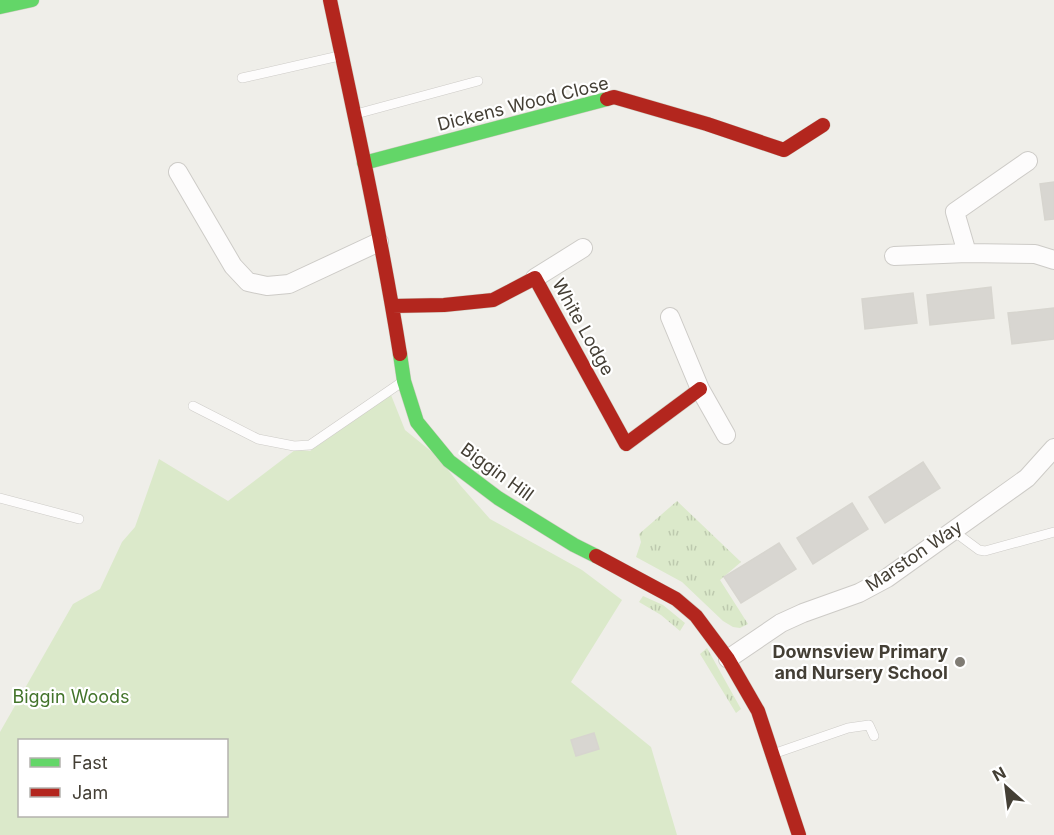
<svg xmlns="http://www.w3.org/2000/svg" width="1054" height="835" font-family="Inter,sans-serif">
<defs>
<pattern id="grass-tufts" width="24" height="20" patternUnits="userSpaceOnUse" patternTransform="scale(1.5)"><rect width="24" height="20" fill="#dbe9ca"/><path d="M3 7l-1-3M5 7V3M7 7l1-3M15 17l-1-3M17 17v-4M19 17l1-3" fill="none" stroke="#bdc9ae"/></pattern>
</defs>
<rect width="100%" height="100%" fill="#efeee9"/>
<path fill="url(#grass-tufts)" d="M677 501 741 562 720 580 748 624 740 628 733 627 723 621 682 582 636 557 641 542 639 534Z
M643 596 663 605 685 623 680 631 661 615 639 602Z
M707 648 741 709 736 713 700 654Z"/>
<path fill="#dbe9ca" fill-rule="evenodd" d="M391 395 405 430 437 456 460 485 490 519 582 570 622 600 571 682 651 747 677 835H0V732L73 604 100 589 122 542 135 527 159 459 228 501 295 450 310 451ZM20 740H226V816H20Z"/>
<path fill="#d8d6d1" stroke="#d7d5cf" stroke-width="1.5" d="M1054 182V219L1045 220 1040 184Z
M991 287 994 318 930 325 927 295Z
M913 293 917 323 865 329 862 299Z
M1054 308V339L1012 344 1008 313Z
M923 462 940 488 885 523 869 497Z
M852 503 868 529 813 564 797 538Z
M779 543 796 569 741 603 724 577Z
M594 733 599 749 576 756 571 740Z"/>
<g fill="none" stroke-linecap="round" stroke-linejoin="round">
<defs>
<path id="lane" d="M242 78 339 56
M356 114 478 81
M193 406 258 439 294 446 310 445 402 382
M0 498 79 519
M952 530 979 550 985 551 1054 532
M773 754 848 728 869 725 874 736"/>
<path id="street" d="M178 172 233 266 248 282 267 286 289 284 379 242
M967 253 955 212 1028 161
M894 256 967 253 1035 254 1054 260
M535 278 583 248
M670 317 700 389 726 435
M728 659 781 623 803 613 859 593 887 578 1027 478 1054 448"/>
<path id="fast" d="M0 7 32 0
M364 163 607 99
M400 354 404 381 417 422 449 461 498 498 574 545 596 556"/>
<path id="jam" d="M330 0C355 118 381 235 400 354
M607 99 614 97 707 124 784 150 823 125
M392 306 444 305 493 300 535 278 626 444 700 389
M596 556 676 599 696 616 728 659 758 711 799 835"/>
</defs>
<use href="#lane" stroke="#cdcbc7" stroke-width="10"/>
<use href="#street" stroke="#cdcbc7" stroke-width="20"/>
<use href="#fast" stroke="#cecbc0" stroke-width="15"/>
<use href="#jam" stroke="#cecbc0" stroke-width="15"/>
<use href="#lane" stroke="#fdfcfc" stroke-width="9"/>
<use href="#street" stroke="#fdfcfc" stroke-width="18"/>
<use href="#fast" stroke="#63d668" stroke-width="14"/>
<use href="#jam" stroke="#b3261e" stroke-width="14"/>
</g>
<circle fill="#807c74" stroke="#fff" stroke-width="2" cx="960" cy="662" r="6"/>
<g text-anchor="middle" stroke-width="4.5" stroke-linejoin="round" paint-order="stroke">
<g font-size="18" fill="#443f35" stroke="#fff">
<text transform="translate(523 104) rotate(-14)" y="6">Dickens Wood Close</text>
<text transform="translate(583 327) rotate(61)" y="6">White Lodge</text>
<text transform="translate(497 472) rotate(36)" y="6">Biggin Hill</text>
<text transform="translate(914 556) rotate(-34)" y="6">Marston Way</text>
</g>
<g font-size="18" font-weight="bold" fill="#443f35" stroke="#fff" text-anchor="end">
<text x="948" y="658">Downsview Primary<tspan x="948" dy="21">and Nursery School</tspan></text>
</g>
<g font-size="18" fill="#43742b" stroke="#fff">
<text x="71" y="703">Biggin Woods</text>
</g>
</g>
<rect x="18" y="739" width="210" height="78" fill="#ffffff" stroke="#b4b2ae" stroke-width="1.5"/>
<rect x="30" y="758" width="30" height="9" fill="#63d668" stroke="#b4b2ae" stroke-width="1.5"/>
<text x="72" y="769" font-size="18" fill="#443f35">Fast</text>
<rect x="30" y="788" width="30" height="9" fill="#b3261e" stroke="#b4b2ae" stroke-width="1.5"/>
<text x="72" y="799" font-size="18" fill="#443f35">Jam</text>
<g transform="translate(1006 787) rotate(332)" stroke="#ffffff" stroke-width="4.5" paint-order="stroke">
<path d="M0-4.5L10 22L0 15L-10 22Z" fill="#443f35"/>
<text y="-9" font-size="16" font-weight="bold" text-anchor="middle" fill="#443f35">N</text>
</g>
</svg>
